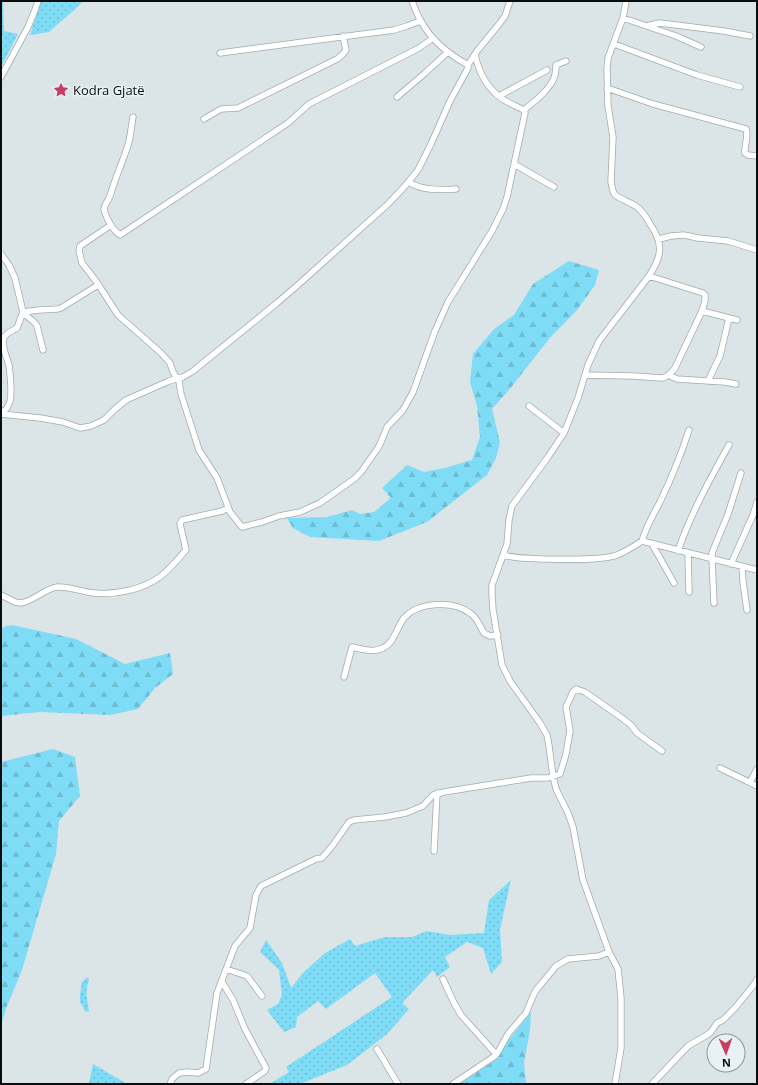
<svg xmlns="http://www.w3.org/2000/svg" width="758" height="1085" font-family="'Open Sans',sans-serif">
<defs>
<pattern id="grass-dots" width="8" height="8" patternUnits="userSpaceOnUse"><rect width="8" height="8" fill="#7edcf6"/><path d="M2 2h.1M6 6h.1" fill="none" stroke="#6cbcd2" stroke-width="1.8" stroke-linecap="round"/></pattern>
<pattern id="forest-firs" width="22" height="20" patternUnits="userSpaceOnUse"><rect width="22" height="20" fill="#7edcf6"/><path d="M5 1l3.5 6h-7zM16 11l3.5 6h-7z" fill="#6cbcd2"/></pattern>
</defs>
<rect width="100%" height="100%" fill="#dbe4e7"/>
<path fill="url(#grass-dots)" d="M1 1H3L4 31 18 34 1 67Z
M41 1H83L74 10 49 32 30 35Z
M511 880 500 929 502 962 491 974 483 948 467 942 445 957 450 967 437 977 433 970 402 1003 409 1009 387 1034 347 1065 300 1084H270L289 1072 286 1067 392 997 375 973 326 1009 318 1001 297 1017 296 1027 284 1032 267 1010 278 1004 282 995 279 970 260 952 266 940 282 963 291 988 303 973 325 953 350 939 355 946 385 937H412L427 931 450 935 484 933 489 900Z
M87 977 89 980C84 994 88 999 89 1012L85 1011 80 1002V995L82 982Z
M93 1064 127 1084H89Z"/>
<path fill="url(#forest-firs)" d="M569 261 599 270 595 285 577 310 549 339 509 390 492 409 500 442 496 458 487 475 427 522 379 541 310 537 293 528 287 518 327 517 352 510 360 514 374 512 391 498 382 488 407 465 424 472 445 468 472 460 480 437 477 406 470 382 473 354 494 329 514 315 533 284Z
M12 625 76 639 125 664 170 653 173 674 155 688 138 709 110 715 40 712 1 716V628Z
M53 749 75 757 80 796 59 821 56 854 22 970 5 1011 1 1026V762Z
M531 1012 530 1030 524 1063 526 1084H459L497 1059 507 1042Z"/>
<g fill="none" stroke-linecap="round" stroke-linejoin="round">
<defs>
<path id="street" d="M412 1C415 8 417 15 421 21 431 40 450 55 468 65
M623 18 676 36 701 47
M647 26 650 25 660 23 724 31 750 36
M614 44 697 75 740 87
M220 53 394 30 407 26 420 21
M1 77 28 27 35 10 38 1
M607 88 653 104 746 129C749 136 744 145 745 153L748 155 757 156
M499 96 547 70
M397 97 424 74 448 52
M524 110C534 102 552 88 555 75 556 71 556 68 556 65L566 61
M133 117C131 126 131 136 128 145 123 161 116 176 111 193 110 199 104 204 104 210 107 219 112 230 120 235L288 123 309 104 419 48 433 38
M204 119 221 109 238 108 337 59 342 55 346 50 343 36
M514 164 554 187
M409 182C421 191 442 190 456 189
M111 225 80 246 79 251 82 263 96 281 118 315 161 353 170 363 173 372 179 381 181 394 199 450 217 478 230 512 242 527 262 522 279 516 300 512 320 503 354 479 361 472 378 448 381 442 387 427 403 410 413 392 435 331 448 302 492 231 503 209 507 197 525 113 524 110C516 106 508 103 501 98 487 88 479 72 475 55
M659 239 671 236 684 235 698 238 728 241 757 250
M1 254 9 265 15 278 23 312 17 328 8 333 4 337C2 347 6 356 9 365 10 373 13 400 8 406 7 409 4 411 1 412
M702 311 737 320
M43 350 37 326C34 320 27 318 23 312L39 310 58 309 61 308 98 285
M585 375 633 376 662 378C668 377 672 372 675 368L702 311 705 301V295L703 293 649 276
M668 375 677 379 725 382 736 384
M708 381 720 356 729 318
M529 406 564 433
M1 414 40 418 63 422 80 428 91 426 104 420 115 409 126 400 169 381 183 377 193 371 277 303 299 284 388 204 405 186 418 170 431 144 450 101 468 68V65L477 51 500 23 505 16 510 1
M642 541C646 527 653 515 660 502 671 479 681 455 689 430
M652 544 674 583
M678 551C691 513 710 479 729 445
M688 553 689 592
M503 555C517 559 530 558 543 559 565 559 594 561 614 556 624 553 633 547 642 541L757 570
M731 564 753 515 757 502
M742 566 743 582 747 610
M1 595 15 602 21 603C34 601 44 589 57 587 69 586 82 592 93 593 115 595 143 590 161 576 170 569 178 559 186 550L180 524 182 520 222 511 228 508
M714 603 712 559V553L728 514 741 473
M344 677 352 647C361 649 374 653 383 648 394 643 397 627 404 618 418 602 453 600 470 613 478 618 479 626 484 633L490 636 498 635
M720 768 757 786
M750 782 757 769
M434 851 437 793
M226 969 247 976 262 996
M443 979 454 1003 461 1015 496 1054
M222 982 233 1000 245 1029 266 1068 265 1071 246 1084
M377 1049 398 1084
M170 1084 172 1079 179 1073 187 1072 198 1073 206 1069 217 993 235 946 250 928 256 895 261 886 316 859 322 858 333 845 349 822 354 820 385 817 406 813 423 806 433 795 444 792 531 778H548L560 774 566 754 570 731 566 707 573 692 576 689 585 692 622 718 631 725 637 733 662 751
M453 1084 495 1056 498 1052 508 1034 526 1013 534 994 537 989 556 966 568 959 599 956 609 952
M615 1084 621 1048V998L618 969 609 952 583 880 573 827 568 813 556 789 553 776 549 746 547 735 540 723 510 681 502 665 493 610 492 594V585L495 577 507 544 509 520 512 506 548 457 564 433 578 398 588 365 599 341 649 276C662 256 664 244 650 224 647 218 642 211 637 207 630 202 622 200 615 195L613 191 611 182 613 137 608 106 607 69 608 58 623 18 626 1
M652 1084 688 1046 707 1035 711 1032 717 1023 723 1020 735 1008 756 982 757 979"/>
</defs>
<use href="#street" stroke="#a1aaac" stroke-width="7"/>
<use href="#street" stroke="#fff" stroke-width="5.5"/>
</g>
<defs>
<symbol id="sight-bare" viewBox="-9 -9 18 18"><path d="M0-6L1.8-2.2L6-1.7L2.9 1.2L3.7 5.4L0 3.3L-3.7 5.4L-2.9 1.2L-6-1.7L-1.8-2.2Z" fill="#ca3c64" stroke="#e8f1f4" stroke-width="2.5" paint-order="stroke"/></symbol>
</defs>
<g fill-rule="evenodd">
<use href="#sight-bare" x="50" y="79" width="22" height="22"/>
</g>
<g text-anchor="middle" stroke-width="3" stroke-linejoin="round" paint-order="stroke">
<g font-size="13" fill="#0a0d0d" stroke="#e8f1f4" text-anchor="start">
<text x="73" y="95">Kodra Gjatë</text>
</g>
</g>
<rect width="758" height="1085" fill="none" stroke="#0a0d0d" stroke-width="4"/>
<g transform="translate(726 1053) rotate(178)"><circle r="19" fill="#e8f1f4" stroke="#8f9698"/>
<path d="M0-3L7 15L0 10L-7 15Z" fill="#ca3c64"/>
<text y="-6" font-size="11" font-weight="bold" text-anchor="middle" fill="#0a0d0d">N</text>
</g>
</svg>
